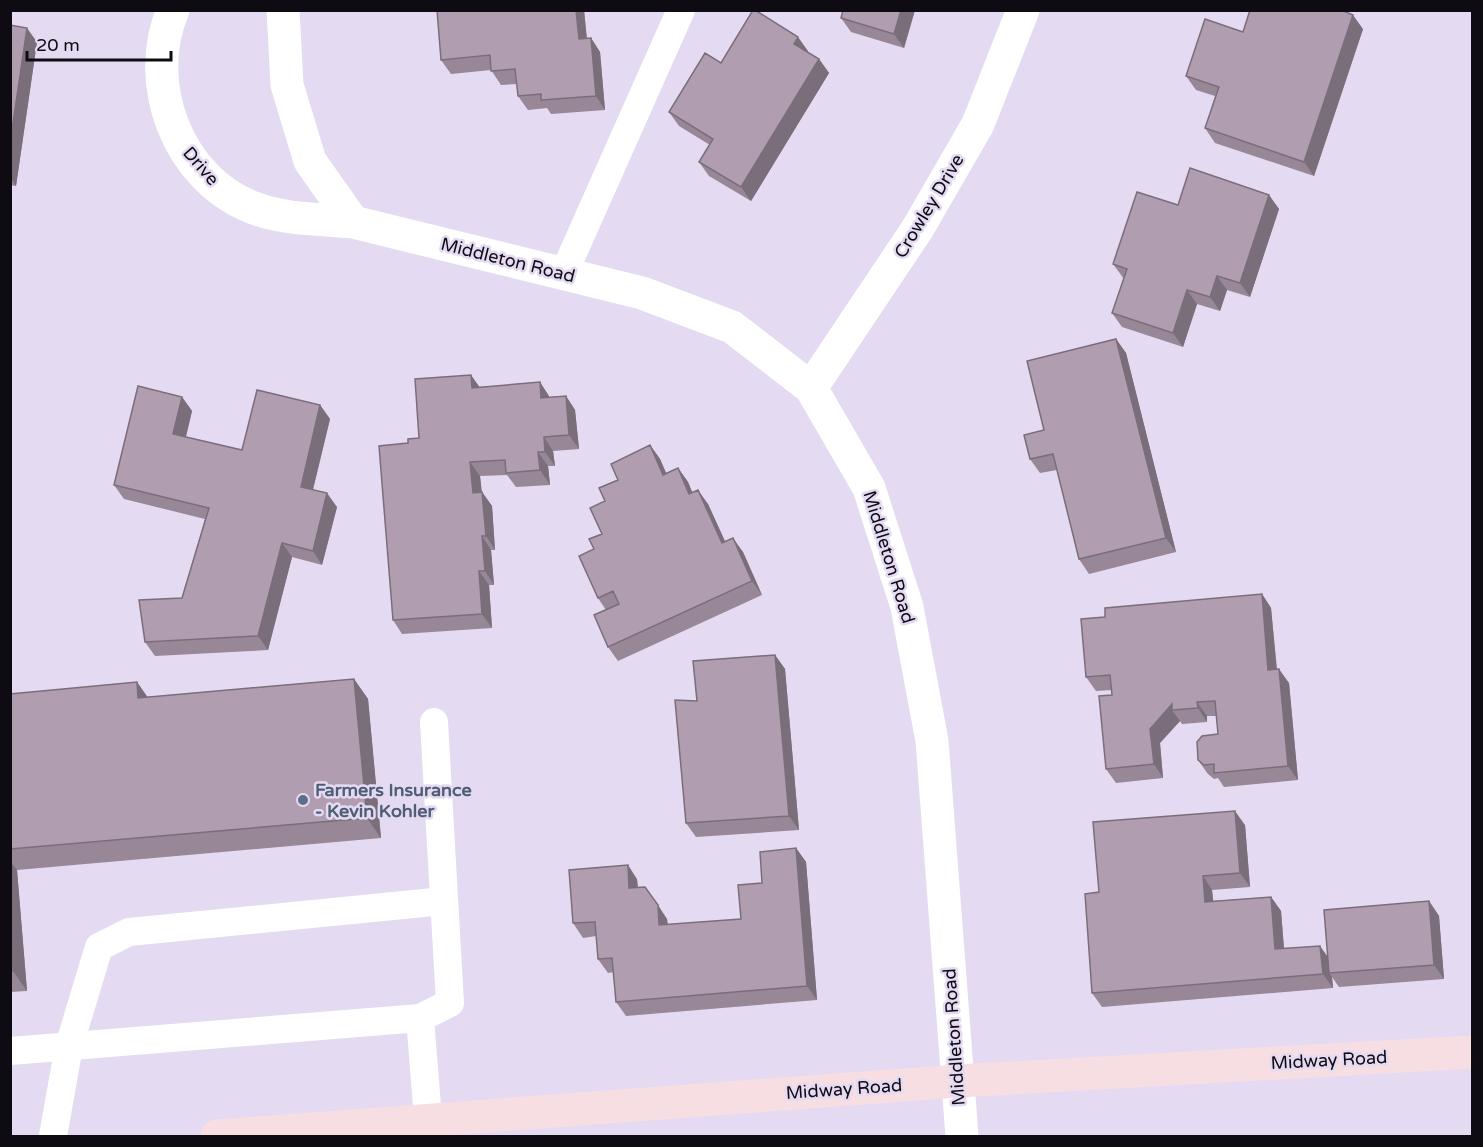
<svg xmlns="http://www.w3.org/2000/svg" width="1483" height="1147" font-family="'Varela Round',sans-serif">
<rect width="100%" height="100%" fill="#e4daf2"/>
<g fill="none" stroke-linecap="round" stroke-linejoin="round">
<path stroke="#fff" stroke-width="28" d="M564 273 681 10
M420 1018 428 1119
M10 1051 420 1018 450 1003 434 722
M53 1136 69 1046 99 947 129 932 444 901"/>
<path stroke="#fff" stroke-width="33" d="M173 10C142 83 177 179 254 208 285 220 320 219 353 222
M283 10 287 85 310 161 353 222 642 293 732 327 811 388 869 488 907 607 932 741 962 1136
M811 388 918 228 978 124 1023 10"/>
<path stroke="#f7dee3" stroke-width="33" d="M217 1136 958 1081 1472 1052"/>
</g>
<path fill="#978797" d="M437 10H584L587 38H591L600 52 605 110 551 114 547 108 528 110 518 96 517 84 501 85 491 70 451 74 441 60Z
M843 10H915L904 48 851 32 841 18Z
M10 25 37 42 16 186 10 185Z
M1363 29 1314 176 1215 143 1205 128 1215 96 1196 90 1186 76 1243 32Z
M808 51 807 52 819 59 829 73 751 201 709 176 699 162 710 145 679 126 669 112 721 63Z
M1269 195 1279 209 1250 297 1227 290 1220 311 1197 304 1183 347 1122 327 1112 313 1124 279 1113 264 1178 205Z
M1116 339 1126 353 1176 552 1089 574 1079 559 1057 470 1040 473 1030 459 1044 430Z
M540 382 549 397 566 396 575 410 579 449 553 451 555 466H548L550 485 516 487 507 475 480 476 482 492 492 506 495 550H491L494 585H489L492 628 402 634 393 620 408 443 419 438 479 387Z
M182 397 192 411 186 437 242 450 320 405 330 419 313 490 337 507 322 565 292 557 268 650 155 656 145 642 182 598 205 519 124 499 114 485Z
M650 445 660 459 666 473 678 468 688 482 692 493 708 504 725 541 743 552 762 595 618 661 608 647 606 610 598 598 594 549 602 534 605 501 618 480Z
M1262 594 1271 608 1277 669 1289 683 1298 780 1224 787 1218 778 1214 779 1208 774 1198 760 1218 734 1216 716H1207V722L1182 724 1180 721 1160 743 1163 778 1116 783 1106 769 1112 695V690L1096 691 1086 677 1105 617Z
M775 655 785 669 799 830 696 837 686 823 697 701Z
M354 679 368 699 381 838 17 870 27 991 10 992V694L137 682 147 697Z
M1245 825 1250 887 1212 890 1213 901 1271 897 1281 911 1284 948 1328 956 1429 901 1439 916 1444 979 1339 987 1332 977 1333 988 1102 1007 1092 993 1099 892Z
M796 848 806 862 817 1000 626 1016 616 1002 614 972 608 973 598 959 596 936 583 938 573 923 637 879 638 888 667 919 668 925 741 919 762 883Z"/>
<path fill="#7b6e7b" d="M576 10H584L588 53 579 39Z
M901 10H915L904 48 894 34Z
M1353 15 1363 29 1314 176 1304 162Z
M27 28 37 42 16 186 10 177V143Z
M798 37 808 51 804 58 794 44Z
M591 38 600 52 605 110 596 96Z
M819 59 829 73 751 201 741 187Z
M1269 195 1279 209 1250 297 1240 283Z
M1217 276 1227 290 1220 311 1210 297Z
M1187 290 1197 304 1183 347 1173 333Z
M1116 339 1126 353 1176 552 1166 538Z
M471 375 481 389 472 388Z
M540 382 549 396 551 412 541 398Z
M566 396 575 410 579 449 569 435Z
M182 397 192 411 183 448 173 434Z
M320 405 330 419 310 501 301 487Z
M544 437 553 451 555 466 545 452Z
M650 445 660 459 673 489 663 475Z
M538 452 548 466 550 485 540 470Z
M470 462 480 476 483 507 473 493Z
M678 468 688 482 699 508 689 494Z
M698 490 708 504 732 557 722 543Z
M482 492 492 506 495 550 486 536Z
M327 493 337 507 322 565 313 551Z
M482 536 491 550 494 585 485 571Z
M733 538 743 552 762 595 752 581Z
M282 543 292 557 268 650 258 636Z
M479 571 489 585 492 628 482 614Z
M1262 594 1271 608 1278 684 1268 670Z
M775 655 785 669 799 830 789 816Z
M1279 669 1289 683 1298 780 1288 766Z
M354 679 368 699 381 838 367 818Z
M137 682 151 702 138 698Z
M1197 702 1207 716V722L1198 708Z
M1172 704V710L1180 721 1160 743 1163 778 1154 764 1150 729Z
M1235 811 1245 825 1250 887 1240 873Z
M796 848 806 862 817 1000 807 986Z
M10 861 17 870 27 991 13 971 10 937Z
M628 865 637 879 639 902 629 888Z
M1203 876 1212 890 1215 916 1205 902Z
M1271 897 1281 911 1285 963 1275 949Z
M1429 901 1439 916 1444 979 1434 965Z
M658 905 667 919 669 940 659 925Z
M1320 946 1330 960 1329 973 1332 977 1333 988 1323 974Z"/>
<path fill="#b09db0" stroke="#7b6e7b" stroke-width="1.5" d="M437 10H576L579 39 591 38 596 96 541 100V94L518 96 515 69 491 71 490 55 441 60Z
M753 10H755L798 37 794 44 819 59 741 187 699 162 713 139 669 112 705 53 721 63Z
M843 10H901L894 34 841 18Z
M1250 10H1341L1353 15 1304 162 1205 128 1219 87 1186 76 1205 19 1243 32Z
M10 25 27 28 10 143Z
M1190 168 1269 195 1240 283 1217 276 1210 297 1187 290 1173 333 1112 313 1127 269 1113 264 1137 192 1178 205Z
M1116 339 1166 538 1079 559 1053 454 1030 459 1024 435 1044 430 1027 361Z
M471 375 472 388 540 382 541 398 566 396 569 435 544 437 545 452H538L540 470 506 473 505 460 470 462 473 493 482 492 486 536H482L485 571H479L482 614 393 620 379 446 408 443V439L419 438 415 379Z
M138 386 182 397 173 434 242 450 257 390 320 405 301 487 327 493 313 551 282 543 258 636 145 642 139 600 182 598 209 508 114 485Z
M650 445 663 475 678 468 689 494 698 490 722 543 733 538 752 581 608 647 594 615 619 604 613 591 598 598 579 556 594 549 589 539 602 534 590 508 605 501 599 488 618 480 611 464Z
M1262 594 1268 670 1279 669 1288 766 1214 773V764L1204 765 1198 760 1197 742 1202 736 1218 734 1215 701 1197 702 1198 708 1172 710V704L1150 729 1154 764 1106 769 1099 696 1112 695 1110 675 1086 677 1081 619 1105 617V608Z
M775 655 789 816 686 823 675 700 697 701 693 661Z
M354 679 367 818 10 849V694L137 682 138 698Z
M1235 811 1240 873 1203 876 1205 902 1271 897 1275 949 1320 946 1323 974 1092 993 1085 894 1099 892 1093 822Z
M796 848 807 986 616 1002 612 958 598 959 595 922 573 923 569 870 628 865 629 888 645 887 658 905 659 925 741 919 738 885 762 883 760 852Z
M1429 901 1434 965 1329 973 1324 910Z
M10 937 13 971H10Z"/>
<circle fill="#5c6f8a" stroke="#e4daf2" stroke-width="2" cx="303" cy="800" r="6"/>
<g text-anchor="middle" stroke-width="5" stroke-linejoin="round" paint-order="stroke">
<g font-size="18" fill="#0e0b13" stroke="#e4daf2">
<text transform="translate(201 166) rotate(49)" y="6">Drive</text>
<text transform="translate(929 206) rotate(-59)" y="6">Crowley Drive</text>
<text transform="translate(508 260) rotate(14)" y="6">Middleton Road</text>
<text transform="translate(889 557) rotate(73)" y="6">Middleton Road</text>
<text transform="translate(954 1037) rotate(-94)" y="6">Middleton Road</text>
<text transform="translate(1329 1060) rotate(-3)" y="6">Midway Road</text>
<text transform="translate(844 1089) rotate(-4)" y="6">Midway Road</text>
</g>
<g font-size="18" font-weight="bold" fill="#4e5e75" stroke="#e4daf2" text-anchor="start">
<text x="315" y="796">Farmers Insurance<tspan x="315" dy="21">- Kevin Kohler</tspan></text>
</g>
</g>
<rect width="1483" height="1147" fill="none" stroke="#0e0b13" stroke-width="24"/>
<path d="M27 51v9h144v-9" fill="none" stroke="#0e0b13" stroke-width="3"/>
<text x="36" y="51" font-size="18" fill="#0e0b13" stroke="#e4daf2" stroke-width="4.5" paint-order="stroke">20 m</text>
</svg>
